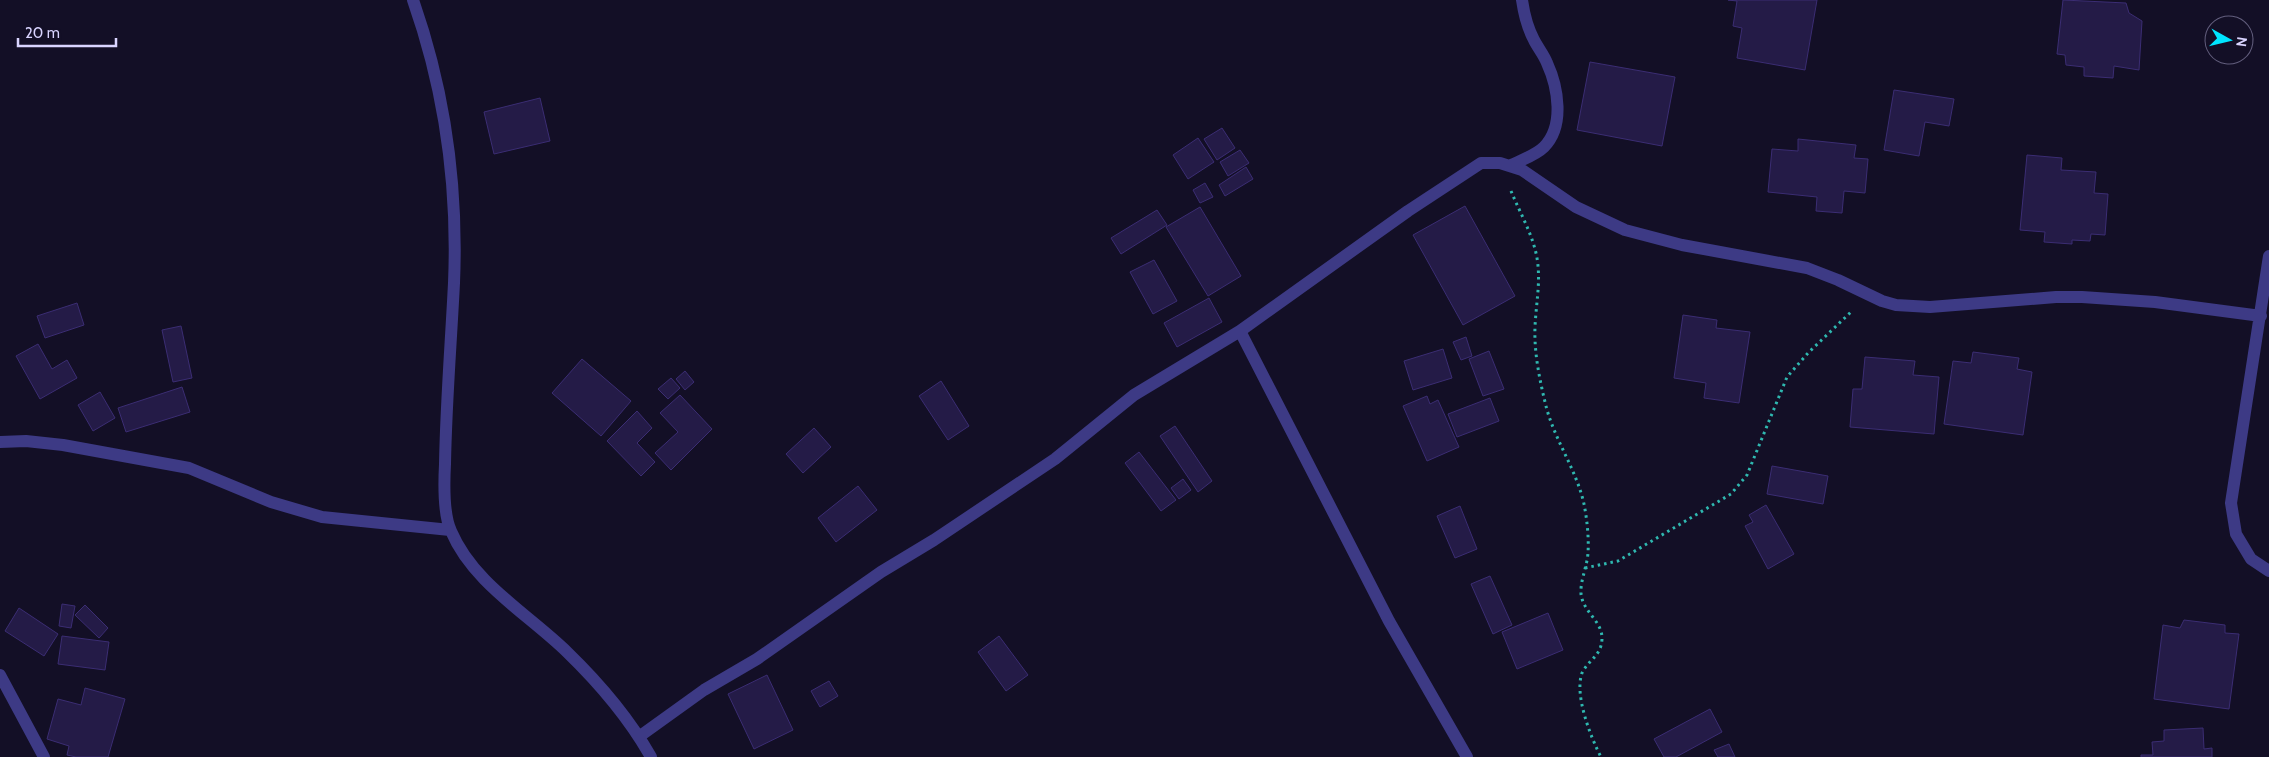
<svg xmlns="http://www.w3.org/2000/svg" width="2269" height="757" font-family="Cabin,sans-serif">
<rect width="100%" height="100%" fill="#130f26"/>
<path fill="#241b47" stroke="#3b2d73" d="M1728 0H1817L1805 70 1737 58 1742 28 1733 26 1737 1Z
M2063 0 2126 3 2129 13 2142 21 2139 70 2114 66 2113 78 2084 76V67L2066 65 2065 55 2057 54Z
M1590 62 1675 77 1662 146 1577 130Z
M1894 90 1954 99 1949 126 1925 122 1919 156 1884 150Z
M540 98 550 141 494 154 484 112Z
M1222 128 1235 148 1217 160 1204 139Z
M1198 138 1214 162 1188 179 1173 155Z
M1798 139 1856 145 1854 158 1868 159 1865 193 1844 191 1842 213 1816 211 1817 197 1768 192 1772 149 1798 151Z
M1240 150 1249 163 1228 176 1220 162Z
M2027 155 2062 158 2061 170 2096 172 2094 193 2108 194 2105 235 2091 234 2090 241 2072 240V244L2044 242 2045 232 2020 230Z
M1246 167 1253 179 1225 196 1219 185Z
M1205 183 1213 197 1200 203 1193 190Z
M1465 206 1515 296 1463 325 1413 235Z
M1200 207 1241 276 1208 296 1166 227Z
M1157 210 1167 225 1121 254 1111 238Z
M1154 260 1177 301 1153 314 1130 272Z
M1209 298 1222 322 1177 347 1164 323Z
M77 303 84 325 45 338 37 316Z
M1683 315 1717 320 1716 328 1750 332 1739 403 1704 398 1706 383 1674 378Z
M181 326 192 378 173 382 162 330Z
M1466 337 1472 356 1461 360 1453 342Z
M38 344 52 369 67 360 77 378 40 399 16 356Z
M1443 349 1452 378 1413 390 1404 361Z
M1489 351 1504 389 1483 396 1469 359Z
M1973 352 2019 358 2017 369 2032 372 2023 435 1944 424 1953 361 1971 363Z
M1865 357 1915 361 1913 375 1939 377 1934 434 1850 427 1853 389H1862Z
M582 359 631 401 601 436 552 393Z
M685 371 694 382 685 390 676 379Z
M671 378 680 388 668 399 658 389Z
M941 381 969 426 948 440 919 396Z
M182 387 190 412 126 432 118 408Z
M100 392 115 418 93 431 78 405Z
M680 395 712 429 671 470 655 453 678 432 660 413Z
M1427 396 1430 404 1438 400 1459 447 1427 461 1403 406Z
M1490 398 1499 421 1457 437 1448 414Z
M637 411 652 428 637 443 655 462 641 476 607 441Z
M1175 426 1212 481 1198 492 1160 436Z
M814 428 831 447 803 473 786 454Z
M1139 452 1176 500 1161 511 1125 463Z
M1772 466 1828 476 1823 504 1767 494Z
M1183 479 1191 490 1179 499 1171 488Z
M858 486 877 510 836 542 818 518Z
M1766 505 1794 554 1768 569 1745 526 1753 522 1749 515Z
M1460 506 1477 549 1455 558 1437 516Z
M1490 576 1512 625 1493 634 1471 584Z
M62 604 75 606 71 628 59 626Z
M85 605 108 628 99 638 75 615Z
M19 608 58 634 44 656 5 631Z
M1548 613 1563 650 1517 669 1502 632Z
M2184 620 2225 625V633L2239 634 2229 709 2154 699 2163 625 2180 628Z
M62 636 109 642 105 670 58 664Z
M999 636 1028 675 1006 691 978 652Z
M767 675 793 730 754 749 728 694Z
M829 681 838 696 820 707 811 691Z
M85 688 125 699 108 757H76L67 755 69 746 47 739 58 699 81 705Z
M1710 709 1722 732 1676 757H1664L1654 739Z
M2203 728 2204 749 2212 748V757H2141V755H2153L2152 742 2164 741V730Z
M1729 744 1735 757H1718L1714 750Z"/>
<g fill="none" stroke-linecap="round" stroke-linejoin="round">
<path stroke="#2fb8b0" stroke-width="3" stroke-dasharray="2.5 4" stroke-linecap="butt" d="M1511 191C1520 213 1533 235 1537 258 1541 282 1536 303 1535 327 1534 351 1539 377 1545 402 1553 438 1576 468 1584 504 1587 519 1589 538 1588 553 1587 567 1580 581 1581 594 1583 612 1602 621 1602 638 1602 656 1588 660 1582 673 1574 695 1591 738 1601 757
M1585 568 1618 561 1731 494 1747 475 1787 377 1808 353 1852 311"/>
<path stroke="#3d3a85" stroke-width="12" d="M413 0C445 91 458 187 454 283 451 343 446 404 445 464 444 483 443 514 451 531 473 583 528 614 567 652 599 683 629 718 651 757
M1511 165C1522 160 1536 155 1544 147 1565 126 1558 87 1547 63 1544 55 1538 48 1534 40 1527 27 1524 14 1522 0
M2269 256 2231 503 2236 534 2251 559 2269 571
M1240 331 1389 621 1467 757
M0 442 26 441 63 445 189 468 271 502 322 517 450 530
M0 675 44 757
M640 736 704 690 757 659 881 572 934 540 1055 459 1134 395 1240 331 1408 211 1481 163H1500L1522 170 1576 207 1625 230 1682 245 1807 268 1838 280 1882 301 1896 305 1930 307 2056 297H2082L2155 302 2261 316"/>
</g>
<g transform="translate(2229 40) rotate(98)"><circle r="24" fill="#130f26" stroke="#625e7d"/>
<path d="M0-4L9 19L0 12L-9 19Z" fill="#00e5ff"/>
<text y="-8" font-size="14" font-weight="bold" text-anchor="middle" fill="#d9d4ff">N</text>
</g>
<path d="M18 38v8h98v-8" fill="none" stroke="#d9d4ff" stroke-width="2.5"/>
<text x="25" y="38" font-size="15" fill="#d9d4ff" stroke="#130f26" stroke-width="4" paint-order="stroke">20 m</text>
</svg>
